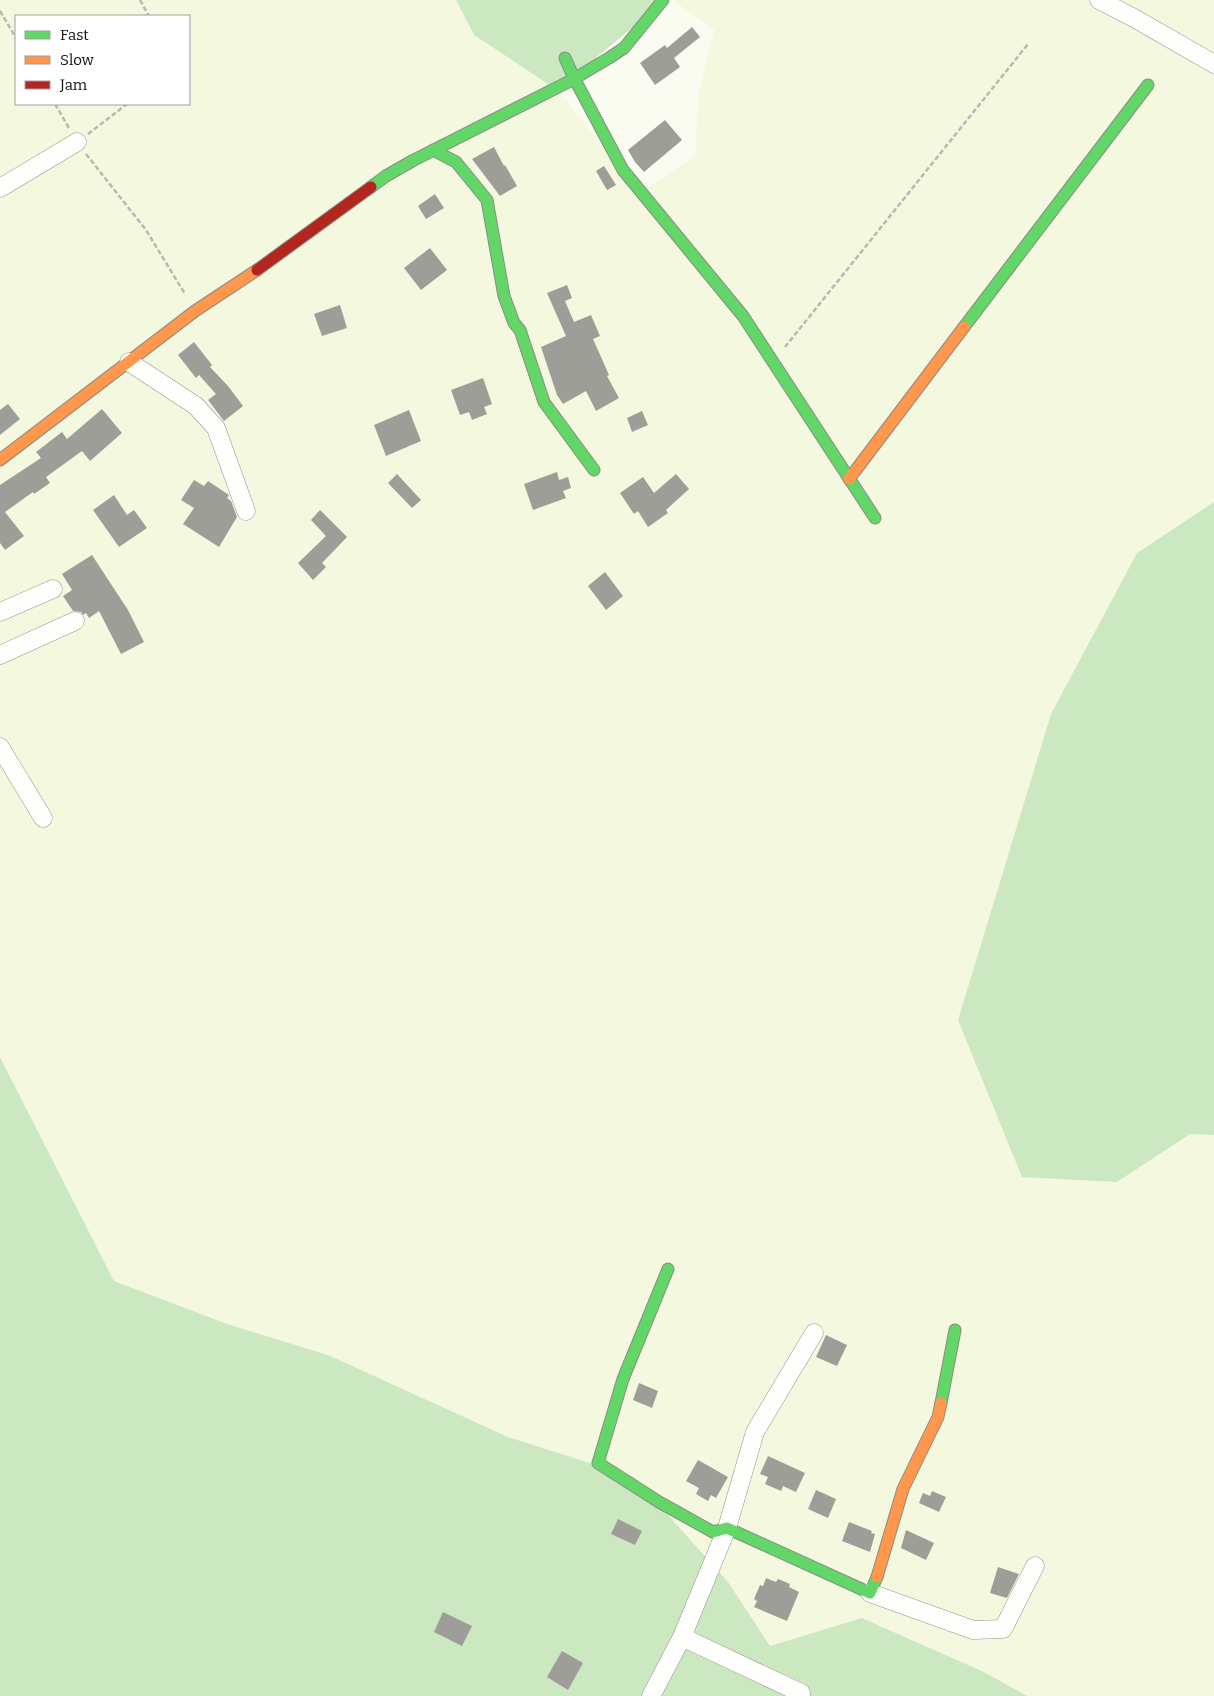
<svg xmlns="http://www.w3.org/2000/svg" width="1214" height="1696" font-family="Bitter,serif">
<rect width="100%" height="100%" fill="#fafcf2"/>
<path fill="#f3f8df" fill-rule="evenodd" d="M0 0H456L474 35 557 90 641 192 695 156 699 91 714 30 673 0H1214V502L1137 553 1051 714 958 1020 1117 1182 1190 1133 1214 1135V1696H1027L984 1672 863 1618 770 1646 728 1582 634 1477 508 1437 328 1355 227 1324 114 1281 0 1057ZM16 16H189V104H16Z"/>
<path fill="#cbe8c1" d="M456 0H666L557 90 474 35Z
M1214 502V1135L1190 1134 1117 1182 1022 1177 958 1020 1051 714 1137 553Z
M0 1057 114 1281 227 1324 328 1355 508 1437 634 1477 728 1582 770 1646 862 1618 984 1672 1027 1696H0Z"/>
<path fill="#9e9e98" d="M692 27 700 37 674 58 680 67 655 85 640 63 665 45 667 48Z
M665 120 682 140 644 172 635 162 628 150Z
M494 147 504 166 505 165 517 186 500 196 472 159Z
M604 166 616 185 607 190 596 171Z
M435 194 444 208 426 219 418 206Z
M430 248 447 270 421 290 404 268Z
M567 285 572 298 565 301 574 322 591 315 600 336 593 339 609 375 607 376 619 398 596 411 586 391 563 404 557 395 541 347 566 336 547 293Z
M340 305 347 328 322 336 314 314Z
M194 342 212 365 210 367 228 386 243 406 224 421 208 400 216 394 199 375 196 378 178 355Z
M483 378 492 404 484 407 487 414 472 420 469 412 460 415 451 390Z
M8 404 20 419 0 435V410Z
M102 409 122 433 90 461 82 451 46 477 50 483 34 494 33 492 5 512 24 536 5 550 0 543V485L41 458 36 452 62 432 67 439Z
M409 410 421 441 386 456 374 425Z
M642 411 648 425 632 432 627 418Z
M557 472 559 480 568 477 571 488 563 491 566 498 533 510 524 484Z
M397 474 421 500 412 508 388 483Z
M676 474 689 489 666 510 668 513 648 527 638 511 634 514 620 493 643 477 654 493Z
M194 480 204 486 208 481 229 495 227 498 231 501 237 517 219 547 183 524 194 508 181 500Z
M114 495 127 515 134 510 147 528 119 547 93 510Z
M320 510 347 537 322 563 326 567 313 580 298 563 326 536 311 520Z
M92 555 128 610 144 642 121 654 99 611 89 618 86 613 83 615 81 612 73 611 63 596 72 590 62 574Z
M605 572 623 596 606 610 588 586Z
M826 1335 847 1345 837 1366 816 1357Z
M639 1383 658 1391 652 1408 633 1400Z
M768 1456 805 1473 796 1492 783 1486 781 1491 765 1484 768 1477 760 1474Z
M698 1460 728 1477 716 1498 711 1495 708 1501 696 1494 699 1488 686 1481Z
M816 1490 836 1499 828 1518 808 1509Z
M932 1491 946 1497 939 1512 919 1503 923 1493 930 1496Z
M618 1519 642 1531 635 1545 611 1534Z
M849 1522 872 1531 871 1533 875 1534 870 1552 842 1541Z
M906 1530 934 1543 926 1560 901 1548Z
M998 1567 1019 1574 1007 1598 990 1593Z
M766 1578 776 1582 778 1579 790 1584 789 1587 799 1592 787 1621 754 1607 757 1601 754 1599 760 1585 763 1586Z
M443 1612 472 1626 462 1646 434 1632Z
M562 1651 583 1663 568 1690 547 1677Z"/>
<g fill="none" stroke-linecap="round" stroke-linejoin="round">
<defs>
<path id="street" d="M1099 0 1134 18 1214 64
M0 188 77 142
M129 362 196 406 216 428 246 511
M0 612 53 589
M0 655 75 621
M0 747 43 818
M870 1593 973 1630 1003 1629 1035 1566
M682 1637 801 1693
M651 1696 682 1637 727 1528 755 1432 814 1333"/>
<path id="fast" d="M565 58 574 78 623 170 743 316 875 518
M433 150 456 162 487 200 504 296 514 323 520 330 544 402 594 470
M371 187 386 176 412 161 572 80 609 58 624 48 663 0
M964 327 1148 85
M668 1269 623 1379 598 1463 659 1502 713 1532 727 1528 870 1593 877 1577
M941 1403 955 1330"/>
<path id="slow" d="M0 460 195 311 257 270
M849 479 964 327
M877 1577 903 1489 938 1417 941 1403"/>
<path id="jam" d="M257 270 371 187"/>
</defs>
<use href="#street" stroke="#949591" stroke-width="19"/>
<use href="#fast" stroke="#8b8c87" stroke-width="13"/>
<use href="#slow" stroke="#8b8c87" stroke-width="13"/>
<use href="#jam" stroke="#8b8c87" stroke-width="13"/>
<path stroke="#b8b8b6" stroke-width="2.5" stroke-dasharray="5 2.5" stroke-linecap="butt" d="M140 0 149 16
M0 11 16 38
M55 104 69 128
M88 134 127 104
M86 154 146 230 185 294
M785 347 1028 44"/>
<use href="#street" stroke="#fefffd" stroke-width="18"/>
<use href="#fast" stroke="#63d668" stroke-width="11"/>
<use href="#slow" stroke="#ff974d" stroke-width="11"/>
<use href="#jam" stroke="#b3261e" stroke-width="11"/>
</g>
<rect x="15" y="15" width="175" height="90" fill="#ffffff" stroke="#9f9f9f"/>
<rect x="25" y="31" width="25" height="8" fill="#63d668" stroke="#9f9f9f"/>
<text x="60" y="40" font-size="15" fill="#0e0e0e">Fast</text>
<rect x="25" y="56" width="25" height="8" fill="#ff974d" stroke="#9f9f9f"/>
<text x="60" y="65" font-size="15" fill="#0e0e0e">Slow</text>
<rect x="25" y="81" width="25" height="8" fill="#b3261e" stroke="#9f9f9f"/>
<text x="60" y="90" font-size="15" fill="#0e0e0e">Jam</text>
</svg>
